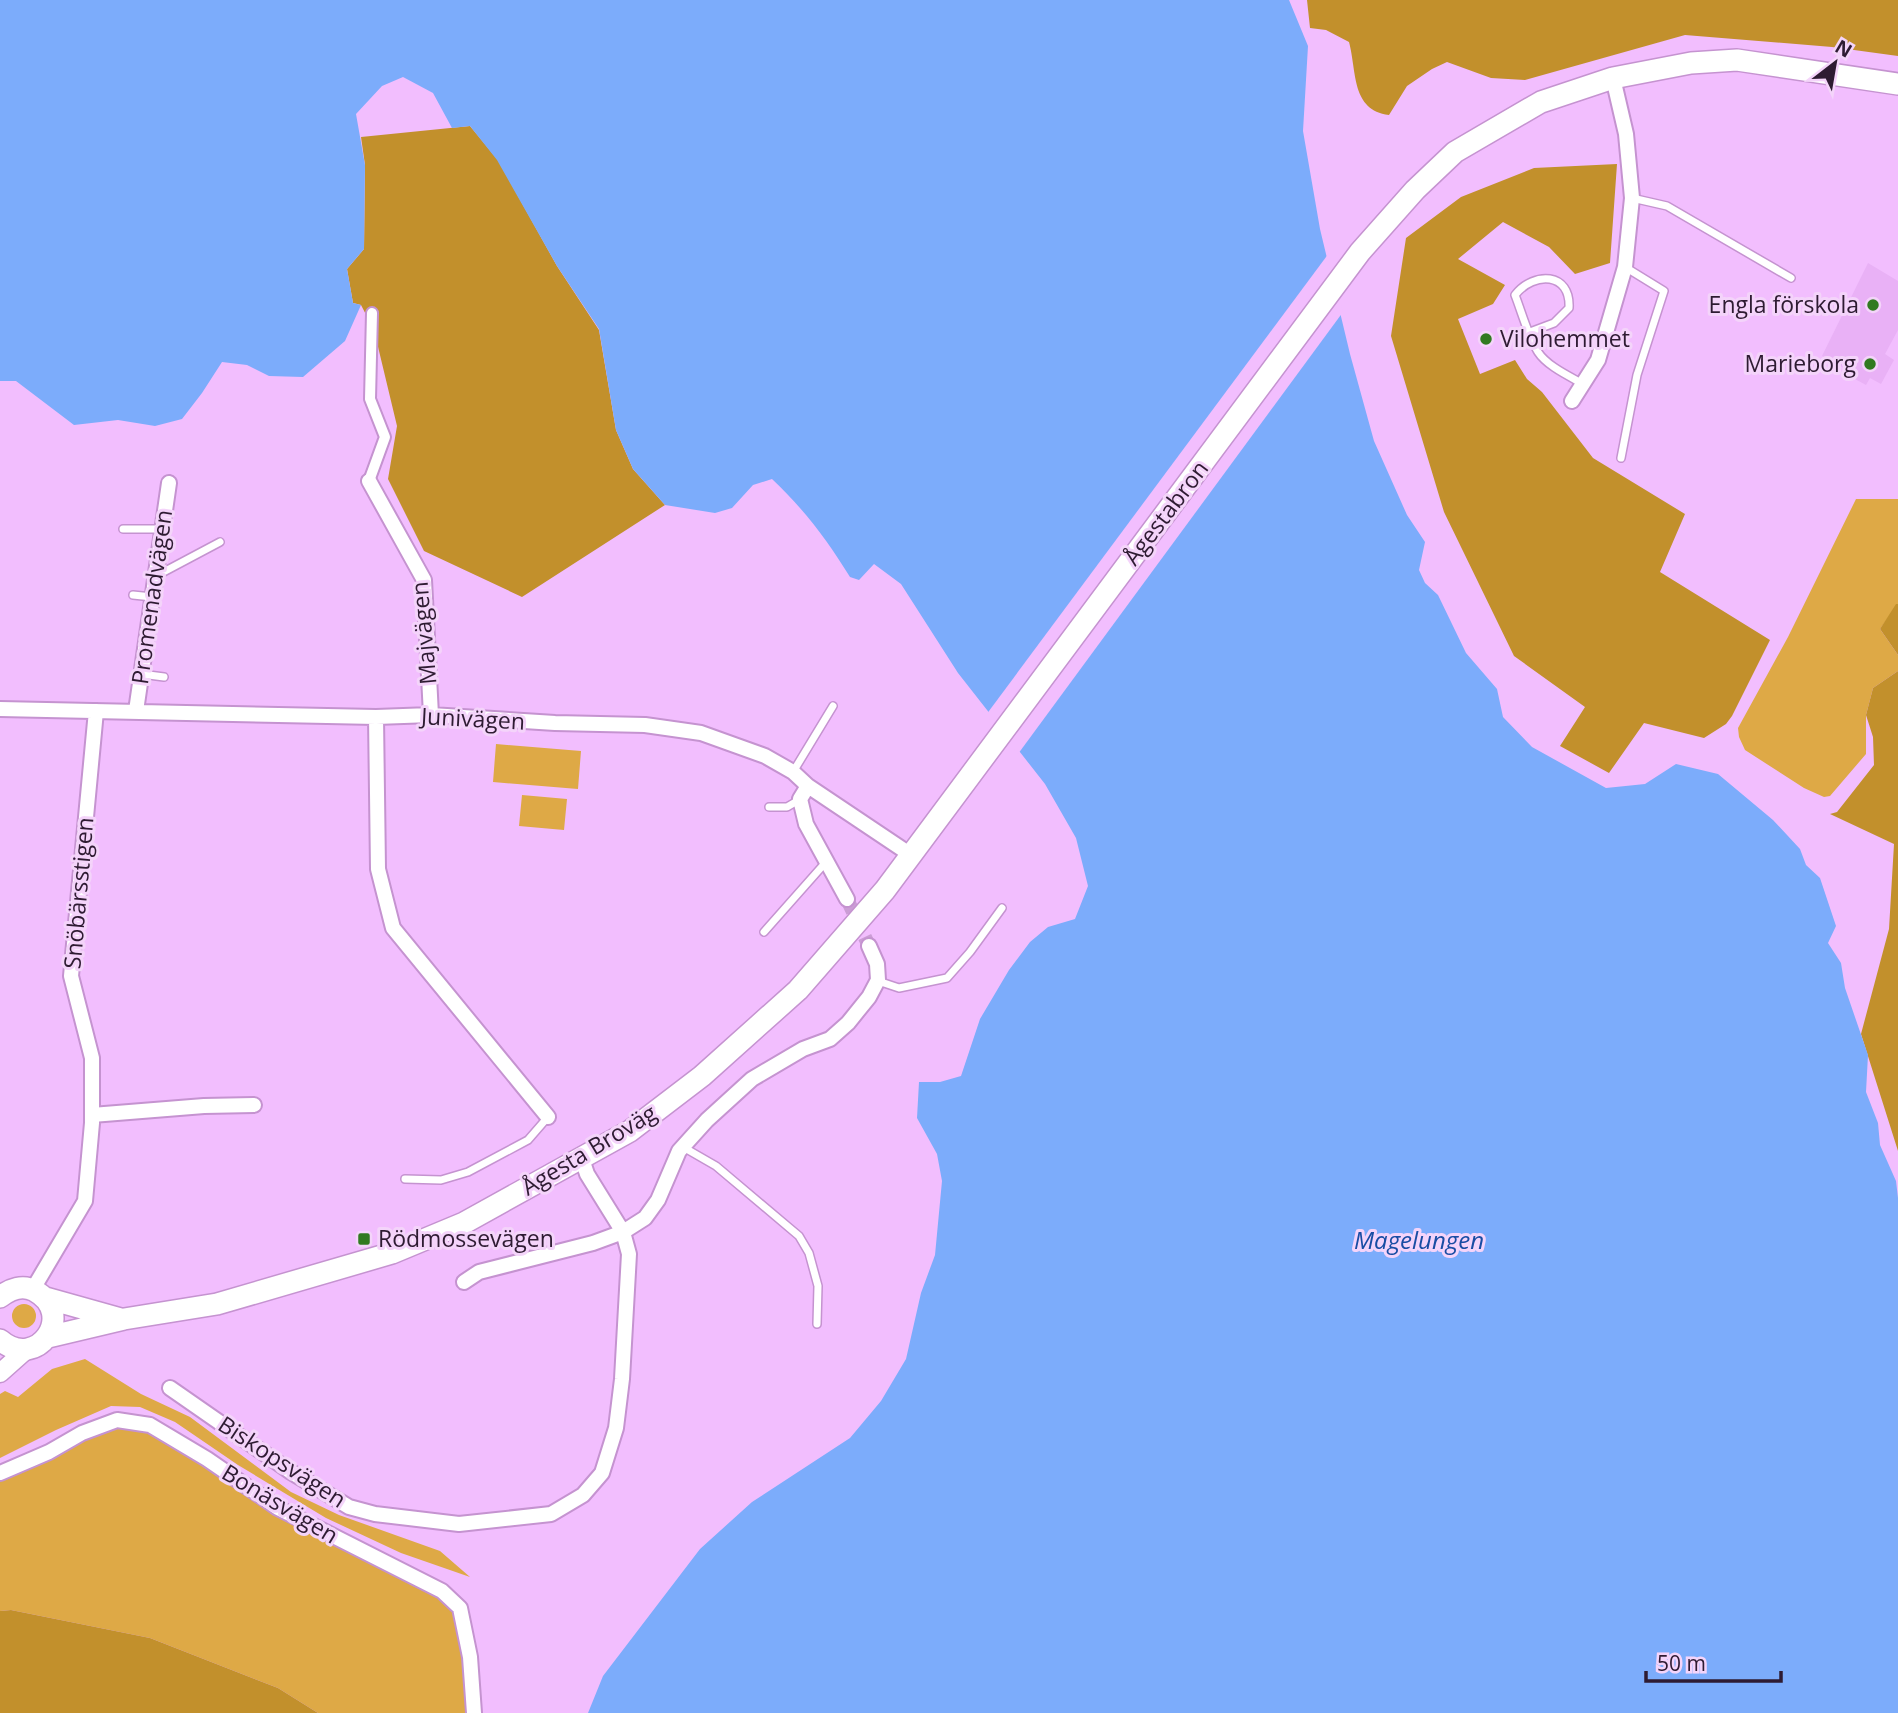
<svg xmlns="http://www.w3.org/2000/svg" width="1898" height="1713" font-family="'Open Sans',sans-serif">
<rect width="100%" height="100%" fill="#f2befe"/>
<path fill="#e9b1f6" d="M1868 263 1898 281V330L1885 354 1894 360 1881 384 1870 378 1866 385 1853 378 1855 374 1822 356Z"/>
<path fill="#dea946" d="M1856 499H1898V604L1880 629 1898 655V671L1873 688 1866 715V754L1830 796 1824 797 1804 788 1745 750 1739 737 1738 728 1788 637Z
M496 744 581 751 578 789 493 782Z
M522 795 567 799 564 830 519 826Z
M12 1316a12 12 0 1 1 24 0a12 12 0 1 1-24 0Z
M85 1359 141 1394 190 1417 291 1492 339 1515 440 1551 470 1577 401 1553 326 1518 238 1465 175 1422 140 1407 111 1406 56 1430 0 1458V1394L5 1391 18 1397 52 1369Z
M117 1420 150 1425 460 1608 472 1713H318L278 1688 150 1638 11 1610 0 1611V1473Z"/>
<path fill="#c2902c" d="M1307 0H1898V56L1832 47 1685 35 1525 80 1491 78 1447 62 1432 69 1407 86 1389 115C1351 110 1357 72 1349 42L1326 30 1310 28Z
M470 126 498 160 557 266 599 330 616 430 633 469 665 505 522 597 424 551 388 479 397 426 374 330 361 305 353 303 347 269 364 249 365 165 361 137Z
M1617 164 1610 263 1575 274 1549 247 1503 222 1458 259 1505 285 1493 304 1458 319 1480 374 1515 360 1527 379 1542 392 1593 458 1685 514 1660 572 1770 640 1732 716 1726 724 1704 738 1644 723 1609 773 1560 746 1585 707 1514 656 1444 512 1391 336 1406 238 1461 197 1534 168Z
M1896 604H1898V655L1880 629Z
M1898 671V1151L1861 1034 1889 929 1894 844 1830 814 1837 812 1874 765 1873 737 1866 715 1873 688Z
M11 1610 150 1638 278 1688 318 1713H0V1611Z"/>
<path fill="#7cacfb" d="M0 0H1289L1308 46 1303 131 1320 229 1350 354 1374 441 1407 515 1425 542 1419 570 1425 583 1438 595 1466 653 1497 689 1503 717 1532 747 1606 788 1645 784 1676 764 1718 774 1773 820 1800 849 1806 865 1820 878 1836 926 1828 943 1841 963 1845 988 1868 1055 1866 1092 1878 1123 1880 1145 1896 1181 1898 1198V1713H588L603 1676 700 1549 752 1502 850 1438 881 1401 906 1359 921 1293 935 1255 942 1181 937 1154 917 1118 919 1082H940L961 1076 980 1019 1009 970 1030 942 1048 927 1075 919 1088 886 1076 838 1045 784 958 673 901 584 874 564 859 580 850 577C828 541 803 508 772 479L753 485 732 508 715 513 665 505 633 469 616 430 599 329 557 266 497 160 470 126 452 128 433 93 403 77 382 86 356 114 365 165 364 249 347 269 353 303 361 305 345 341 303 377 269 376 247 365 222 362 202 393 182 419 155 426 118 420 74 425 16 381H0Z"/>
<path fill="#f2befe" d="M1329 253 1343 312 1018 754 986 715Z"/>
<g fill="none" stroke-linecap="round" stroke-linejoin="round">
<path stroke="#cb9dd5" stroke-width="14" stroke-dasharray="14 7" stroke-linecap="butt" d="M847 899 869 946"/>
<defs>
<path id="service" d="M1632 198 1667 206 1791 278
M1530 332 1554 323 1569 308C1571 272 1534 271 1515 295 1522 313 1528 336 1538 352 1547 366 1569 376 1583 384
M1621 458 1637 375 1664 291 1625 267
M123 529H162
M156 576 220 542
M133 595 152 597
M141 674 164 677
M793 772 833 706
M769 807H787L799 800
M764 932 826 862
M878 981 899 988 947 978 970 952 1002 908
M683 1147 716 1166 799 1236 809 1253 818 1286 817 1324
M405 1179 441 1180 468 1172 528 1140 548 1117"/>
<path id="pedestrian" d="M369 481 385 437 370 399 372 313"/>
<path id="minor" d="M1572 401 1598 360 1625 267 1632 198 1626 134 1613 78
M369 481 424 580 431 715
M0 709 376 717 431 715 555 723 645 725 701 733 765 756 793 772 808 786 911 855
M136 711 169 483
M376 717 378 869 393 928 548 1117
M808 786 800 799 806 824 847 899
M92 1115 204 1106 254 1105
M464 1282 479 1272 593 1243 623 1232 645 1218 658 1200 679 1151 707 1120 752 1079 803 1049 830 1039 848 1023 869 997 878 980 877 964 869 946
M33 1289 85 1201 92 1123V1058L71 976 96 711
M170 1388 291 1472 349 1507 375 1514 459 1524 551 1514 583 1495 602 1473 616 1428 622 1379 629 1254 623 1232 587 1174 582 1159
M0 1473 49 1452 82 1433 117 1420 150 1425 207 1459 278 1508 442 1591 460 1608 470 1657 474 1713"/>
<path id="tertiary" d="M0 1373 27 1349"/>
<path id="secondary" d="M0 1297C10 1289 23 1284 35 1291 77 1314 37 1372 0 1340
M46 1298 121 1319
M48 1337 124 1319 217 1304 392 1253 464 1223 630 1131 702 1076 798 990 885 890 1360 252 1415 190 1455 152 1541 102 1613 78 1691 63 1737 60 1898 84"/>
</defs>
<use href="#service" stroke="#c593d0" stroke-width="10"/>
<use href="#pedestrian" stroke="#c593d0" stroke-width="14"/>
<use href="#minor" stroke="#c593d0" stroke-width="18"/>
<use href="#tertiary" stroke="#c593d0" stroke-width="21"/>
<use href="#secondary" stroke="#c593d0" stroke-width="24"/>
<use href="#service" stroke="#fff" stroke-width="7"/>
<use href="#pedestrian" stroke="#fff" stroke-width="10"/>
<use href="#minor" stroke="#fff" stroke-width="14"/>
<use href="#tertiary" stroke="#fff" stroke-width="18"/>
<use href="#secondary" stroke="#fff" stroke-width="21"/>
</g>
<g fill="#317a20" stroke="#f4d4fa" stroke-width="2.5">
<circle cx="1873" cy="305" r="7"/>
<circle cx="1486" cy="339" r="7"/>
<circle cx="1870" cy="364" r="7"/>
<rect x="357" y="1232" width="14" height="14" rx="3.5"/>
</g>
<g text-anchor="middle" stroke-width="6" stroke-linejoin="round" paint-order="stroke">
<g font-size="23" fill="#2e1b32" stroke="#f4d4fa" text-anchor="end">
<text x="1859" y="313">Engla förskola</text>
<text x="1500" y="347" text-anchor="start">Vilohemmet</text>
<text x="1856" y="372">Marieborg</text>
<text x="378" y="1247" text-anchor="start">Rödmossevägen</text>
</g>
<g font-size="23" fill="#2e1b32" stroke="#f4d4fa">
<text transform="translate(1166 513) rotate(-53)" y="8">Ågestabron</text>
<text transform="translate(152 597) rotate(-82)" y="8">Promenadvägen</text>
<text transform="translate(424 633) rotate(-95)" y="8">Majvägen</text>
<text transform="translate(473 719) rotate(3)" y="8">Junivägen</text>
<text transform="translate(79 893) rotate(-85)" y="8">Snöbärsstigen</text>
<text transform="translate(589 1150) rotate(-31)" y="8">Ågesta Broväg</text>
<text transform="translate(282 1462) rotate(33)" y="8">Biskopsvägen</text>
<text transform="translate(280 1504) rotate(31)" y="8">Bonäsvägen</text>
</g>
<g font-size="24" font-style="italic" fill="#194da4" stroke="#f4d4fa">
<text x="1419" y="1249">Magelungen</text>
</g>
</g>
<g transform="translate(1835 63) rotate(31)" stroke="#f4d4fa" stroke-width="5" paint-order="stroke">
<path d="M0-5L12 26L0 18L-12 26Z" fill="#2e1b32"/>
<text y="-10" font-size="19" font-weight="bold" text-anchor="middle" fill="#2e1b32">N</text>
</g>
<path d="M1646 1671v10h135v-10" fill="none" stroke="#2e1b32" stroke-width="3.5"/>
<text x="1657" y="1671" font-size="21" fill="#2e1b32" stroke="#f4d4fa" stroke-width="5" paint-order="stroke">50 m</text>
</svg>
